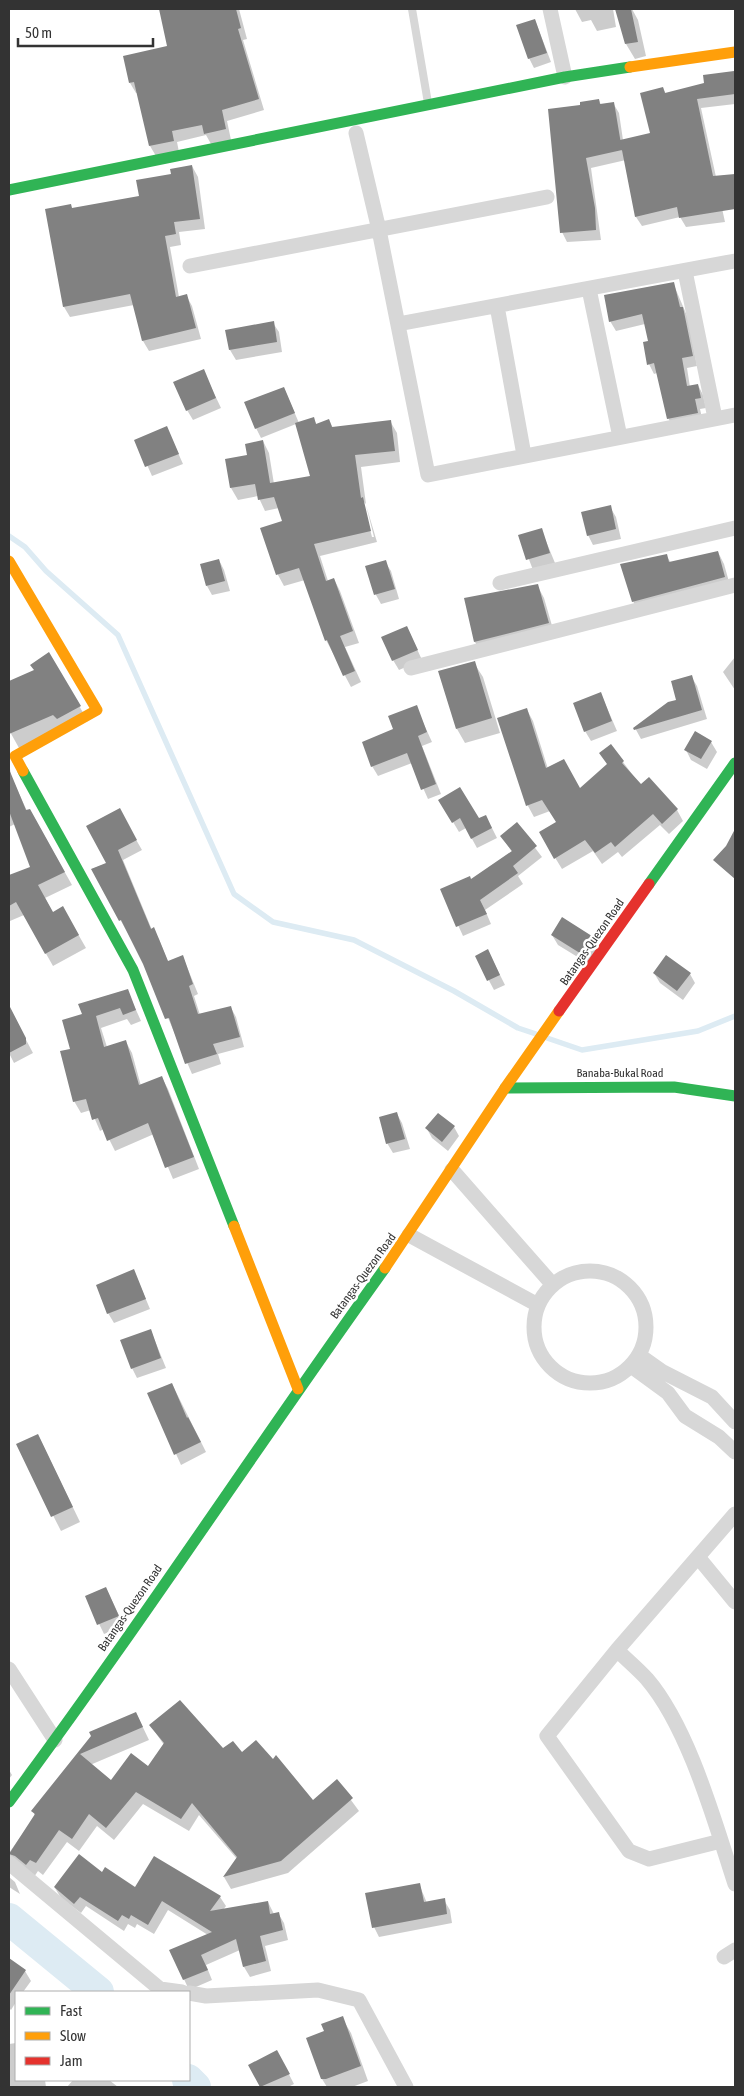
<svg xmlns="http://www.w3.org/2000/svg" width="744" height="2096" font-family="'Asap Condensed',sans-serif">
<rect width="100%" height="100%" fill="#fff"/>
<path fill="#0003" d="M161 9H239L247 39 243 40 264 110 227 121 231 140 211 144 206 135 177 142 179 152 156 156 150 146 138 93H136L130 83 168 47Z
M575 9H613L616 27 597 31 591 20 582 22Z
M616 9H632L638 20 646 56 635 59 626 44Z
M535 20 551 62 534 68 529 58Z
M734 72 735 104 701 108 716 177 735 175V197L720 199 725 222 686 227 680 217 642 226 636 217 626 160 591 168 601 240 567 242 562 232 582 106 599 100 601 105 613 103 619 113 623 140 651 134 663 88 666 94 706 84Z
M192 166 198 177 205 229 179 232 181 245 170 247 179 297 186 295 192 306 201 339 149 351 143 341 134 305 70 317 64 307 73 209 141 197 172 175Z
M673 283 688 318 697 366 687 368 690 387 698 385 703 395 706 408 700 409 703 422 674 428 668 418 657 373 654 374 649 364V342L645 324 616 331 610 321Z
M273 323 279 332 282 352 236 360 230 350 226 331Z
M203 370 221 408 193 420 187 410Z
M284 388 299 423 313 418 317 425 329 420 333 428 390 421 397 433 400 462 361 467 366 504 363 501 372 537H374L366 505 377 542 320 556 328 581 334 579 340 591 359 643 345 647 361 682 351 687 326 640 305 580 284 586 278 575 262 529 284 522 279 508 265 511 258 496 238 500 231 488 226 460 248 456 263 441 269 453 274 484 312 477 296 424 261 438 256 428Z
M167 428 183 464 152 476 136 440Z
M610 507 616 517 621 539 593 545 588 535Z
M541 529 555 563 533 570 520 536Z
M718 552 724 564 731 589 639 613 633 601 666 555 671 563Z
M219 560 224 570 230 591 212 595 207 586Z
M385 562 391 571 399 599 381 604 376 595 367 567Z
M537 585 544 598 555 636 482 654 475 642 466 599Z
M407 627 422 660 399 670 393 660Z
M48 653 88 721 19 748 9 730V683L35 671Z
M735 657V690L723 672Z
M474 663 483 677 500 733 465 743 457 729Z
M691 676 697 686 707 719 641 739 635 728 678 701Z
M601 694 617 731 591 741 585 731Z
M416 707 432 742 422 746 441 794 428 799 412 763 378 776 372 766 395 730Z
M527 710 533 721 548 769 580 790 608 765 601 753 623 762 641 786 677 810 683 821 669 834 660 825 622 857 618 852 602 864 593 851 562 869 540 833 558 823 550 811 534 817 528 806 498 718Z
M711 742 717 752 707 769 691 760 686 750Z
M9 761 11 776 27 811 30 810 72 885 45 898 53 913 70 920 86 948 53 966 24 915 10 921 9 919V877L32 867 15 824 9 827Z
M440 800 491 826 497 838 477 848 466 828 459 832Z
M119 810 142 850 123 860 152 930 153 929 159 939 168 962 183 957 198 994 194 996 200 1015 231 1008 236 1017 244 1047 218 1054 221 1064 192 1074 145 964 92 869 108 863Z
M517 824 542 857 518 876 523 884 485 910 491 924 463 936 442 890 471 881 512 852 502 837Z
M552 935 594 939 600 949 589 964 558 945Z
M488 951 505 985 494 990 476 956Z
M654 973 690 974 695 983 683 1000 660 983Z
M127 990 141 1021 131 1025 127 1019 101 1028 107 1047 126 1042 132 1053 141 1086 162 1078 168 1089 199 1169 173 1179 154 1134 115 1151 104 1129 100 1131 91 1110 81 1113 74 1101 71 1050 84 1015Z
M14 1017 33 1053 14 1063 9 1053V1020Z
M397 1114 402 1123 410 1149 393 1153 387 1143Z
M454 1127 459 1136 448 1151 432 1138 427 1129Z
M134 1271 150 1309 114 1323 108 1313Z
M151 1331 166 1368 137 1378 132 1368Z
M172 1384 206 1452 181 1465 149 1394Z
M38 1435 80 1522 61 1531 17 1445Z
M106 1588 124 1626 104 1634 86 1597Z
M136 1713 149 1740 90 1765 111 1781 148 1767 164 1745 151 1726 223 1750 242 1754 313 1802 337 1781 359 1811 288 1873 231 1889 224 1877 237 1859 199 1815 189 1831 143 1804 114 1840 97 1826 79 1851 67 1842 43 1875 38 1871 34 1877 15 1866 9 1853 35 1816 33 1811 93 1736Z
M9 1770 12 1775 9 1779Z
M102 1874 136 1888 220 1897 226 1906 223 1910 268 1902 274 1914 278 1913 284 1923 288 1940 265 1946 271 1971 250 1977 244 1967 240 1950 206 1965 212 1980 189 1990 171 1951 208 1935 168 1910 154 1934 137 1924 135 1928 128 1924 124 1931 86 1906 81 1913 61 1898 55 1888Z
M9 1877 15 1882 20 1894 9 1887Z
M419 1884 427 1903 444 1900 450 1910 452 1923 379 1937 374 1927Z
M9 1960 25 1971 31 1981 23 1992H16V2002L11 2010 9 2008Z
M342 2018 351 2033 368 2081 352 2087H327L322 2079Z
M16 2043V2080H45L46 2087H9V2044Z
M282 2061 294 2084 288 2087H261L250 2065Z
M73 2080H109L118 2087H67Z"/>
<g fill="none" stroke-linecap="round" stroke-linejoin="round">
<path stroke="#ddebf3" stroke-width="5.5" d="M9 536 25 547 46 571 118 635 234 894 273 922 354 940 454 991 518 1028 536 1034
M547 1038 582 1050 698 1031 735 1016"/>
<path stroke="#ddebf3" stroke-width="32" d="M9 1919 98 1992
M188 2080 195 2087"/>
</g>
<path fill="#818181" d="M159 9H236L241 28 238 29 259 99 222 110 226 129 204 134 202 125 172 131 174 141 149 146 134 82 129 83 123 56 167 46Z
M615 9H631L638 42 625 44Z
M535 19 547 53 528 59 516 25Z
M734 71 735 94 697 99 713 176 735 174V209L679 218 677 207 635 217 620 140 650 133 640 93 663 87 665 93 704 83 703 75Z
M599 99 600 104 614 102 622 150 586 158 595 208 596 230 560 233 548 109 580 105V102Z
M192 165 200 219 174 222 176 234 165 236 176 297 187 294 196 328 142 341 130 294 63 307 45 209 71 204 72 208 139 196 136 180 171 174 170 169Z
M674 282 680 307H683L693 356 682 358 687 386 698 384 701 398 695 399 698 413 667 419 654 363 647 365 643 342 648 341 642 314 609 322 604 295Z
M274 321 277 342 229 350 225 330Z
M204 369 216 398 186 411 173 382Z
M284 387 295 413 255 429 244 402Z
M314 417 316 424 329 419 332 427 391 420 395 451 355 455 361 498 363 497 371 531 314 544 326 581 334 578 353 631 340 636 355 671 343 676 327 640 325 641 299 568 276 575 260 528 282 521 274 497 258 500 255 484 230 488 225 459 247 455 245 444 263 440 270 483 310 476 295 423Z
M167 426 179 454 145 467 134 440Z
M611 505 616 529 587 536 581 512Z
M542 528 550 553 526 560 518 535Z
M718 551 725 577 632 602 620 564 667 554 669 562Z
M219 559 225 581 206 586 200 564Z
M386 560 395 589 374 595 365 566Z
M538 584 549 623 474 642 464 598Z
M407 626 418 650 392 661 381 637Z
M49 652 81 706 57 719 53 715 9 734V681L34 670 30 665Z
M475 661 492 718 456 729 438 671Z
M692 675 702 710 634 730 633 728 668 702 676 700 671 681Z
M601 692 612 721 584 732 573 703Z
M417 705 427 732 418 736 436 784 421 790 407 753 371 767 362 742 393 729 388 716Z
M527 708 546 768 564 759 580 788 607 764 599 753 611 744 624 761 622 763 641 784 649 777 678 809 662 824 653 814 615 847 611 842 595 853 585 840 554 859 539 832 556 822 542 800 526 806 497 718Z
M695 731 712 741 701 759 684 750Z
M9 769 26 810 30 809 65 872 38 885 53 912 63 906 79 935 45 954 16 902 9 906V875L30 867 9 811Z
M460 787 479 818 486 815 492 828 471 839 460 818 452 823 438 800Z
M120 808 137 840 118 850 151 929 154 927 168 961 183 955 193 984 189 986 198 1014 231 1006 240 1037 213 1044 217 1054 185 1064 169 1018 165 1019 143 964 121 920 119 921 91 869 106 863 86 826Z
M517 822 537 846 513 866 518 873 480 900 487 914 456 927 440 889 470 876 471 879 512 851 500 836Z
M735 829V879L713 860 726 846Z
M562 917 595 938 583 955 551 935Z
M488 949 500 975 487 981 475 956Z
M666 955 691 973 677 991 653 973Z
M128 989 136 1010 123 1015 120 1008 96 1016 104 1047 126 1040 139 1085 162 1076 194 1157 165 1168 148 1123 107 1141 98 1118 92 1120 86 1099 73 1102 60 1051 70 1049 62 1020 82 1014 78 1004Z
M9 1005 26 1038V1044L9 1053Z
M397 1112 405 1139 386 1144 379 1117Z
M438 1113 455 1126 442 1142 425 1128Z
M134 1269 146 1299 107 1314 96 1285Z
M151 1329 161 1358 131 1369 120 1340Z
M172 1383 187 1418 188 1417 201 1442 174 1455 147 1393Z
M38 1434 73 1507 51 1517 16 1444Z
M106 1587 119 1616 97 1625 85 1596Z
M180 1700 223 1748 233 1741 242 1752 256 1740 273 1759 276 1755 313 1800 337 1779 353 1798 281 1861 223 1877 237 1857 192 1803 181 1819 136 1792 106 1828 89 1814 72 1839 59 1830 36 1863 30 1860 26 1865 15 1856 9 1854 35 1814 31 1811 91 1736 89 1732 136 1712 143 1727 80 1754 111 1780 131 1753 148 1766 164 1743 149 1725Z
M79 1854 102 1872 105 1867 135 1887 154 1856 221 1896 210 1911 268 1901 270 1914 279 1912 283 1930 260 1936 266 1961 243 1967 236 1939 201 1955 208 1970 183 1980 169 1950 212 1932 162 1901 148 1925 131 1915 129 1919 122 1915 118 1921 80 1897 74 1904 54 1887Z
M420 1883 424 1902 445 1898 447 1914 372 1928 365 1893Z
M9 1958 26 1970 9 1995Z
M343 2016 361 2066 326 2079H321L306 2038 324 2031 321 2024Z
M277 2050 290 2074 260 2087 248 2065Z"/>
<g fill="none" stroke-linecap="round" stroke-linejoin="round">
<path stroke="#d7d7d7" stroke-width="8" d="M412 9 428 103"/>
<path stroke="#d7d7d7" stroke-width="15" d="M550 9 565 77
M356 133 379 230 428 475 735 415
M190 266 547 197
M685 271 715 418
M589 289 620 437
M497 306 524 455
M398 324 735 261
M500 583 735 528
M411 668 735 585
M452 1170 553 1285
M409 1235 538 1305
M534 1327a56 56 0 1 1 112 0a56 56 0 1 1-112 0Z
M639 1355 663 1372 712 1397 735 1422
M631 1366 668 1393 685 1416 719 1437 735 1452
M698 1557 735 1602
M617 1650C627 1660 638 1669 647 1679 689 1728 715 1823 735 1884
M9 1669 55 1740
M721 1841 649 1859 629 1851 547 1736 617 1650 735 1514
M9 1863 160 1989 182 1992
M724 1957 735 1950
M189 1993 206 1996 318 1990 359 2000 406 2087"/>
<path stroke="#30b455" stroke-width="11" d="M9 190 565 77 630 67
M23 771 133 970 234 1226
M649 884 735 763
M505 1088 674 1087 735 1096
M9 1802C139 1627 258 1445 385 1268"/>
<path stroke="#ff9f0a" stroke-width="11" d="M630 67 735 52
M9 561 97 710 15 756 23 771
M234 1226 298 1389
M385 1268 505 1088 559 1011"/>
<path stroke="#e5322d" stroke-width="11" d="M559 1011 649 884"/>
</g>
<g text-anchor="middle" stroke-width="5" stroke-linejoin="round" paint-order="stroke">
<g font-size="12" fill="#333" stroke="#fff">
<text transform="translate(592 942) rotate(-55)" y="4">Batangas-Quezon Road</text>
<text x="620" y="1077">Banaba-Bukal Road</text>
<text transform="translate(363 1276) rotate(-54)" y="4">Batangas-Quezon Road</text>
<text transform="translate(130 1608) rotate(-55)" y="4">Batangas-Quezon Road</text>
</g>
</g>
<rect width="744" height="2096" fill="none" stroke="#333333" stroke-width="20"/>
<rect x="15" y="1991" width="175" height="90" fill="#ffffff" stroke="#adadad"/>
<rect x="25" y="2007" width="25" height="8" fill="#30b455" stroke="#adadad"/>
<text x="60" y="2016" font-size="15" fill="#333333">Fast</text>
<rect x="25" y="2032" width="25" height="8" fill="#ff9f0a" stroke="#adadad"/>
<text x="60" y="2041" font-size="15" fill="#333333">Slow</text>
<rect x="25" y="2057" width="25" height="8" fill="#e5322d" stroke="#adadad"/>
<text x="60" y="2066" font-size="15" fill="#333333">Jam</text>
<path d="M18 38v8h135v-8" fill="none" stroke="#333333" stroke-width="2.5"/>
<text x="25" y="38" font-size="15" fill="#333333" stroke="#ffffff" stroke-width="4" paint-order="stroke">50 m</text>
</svg>
